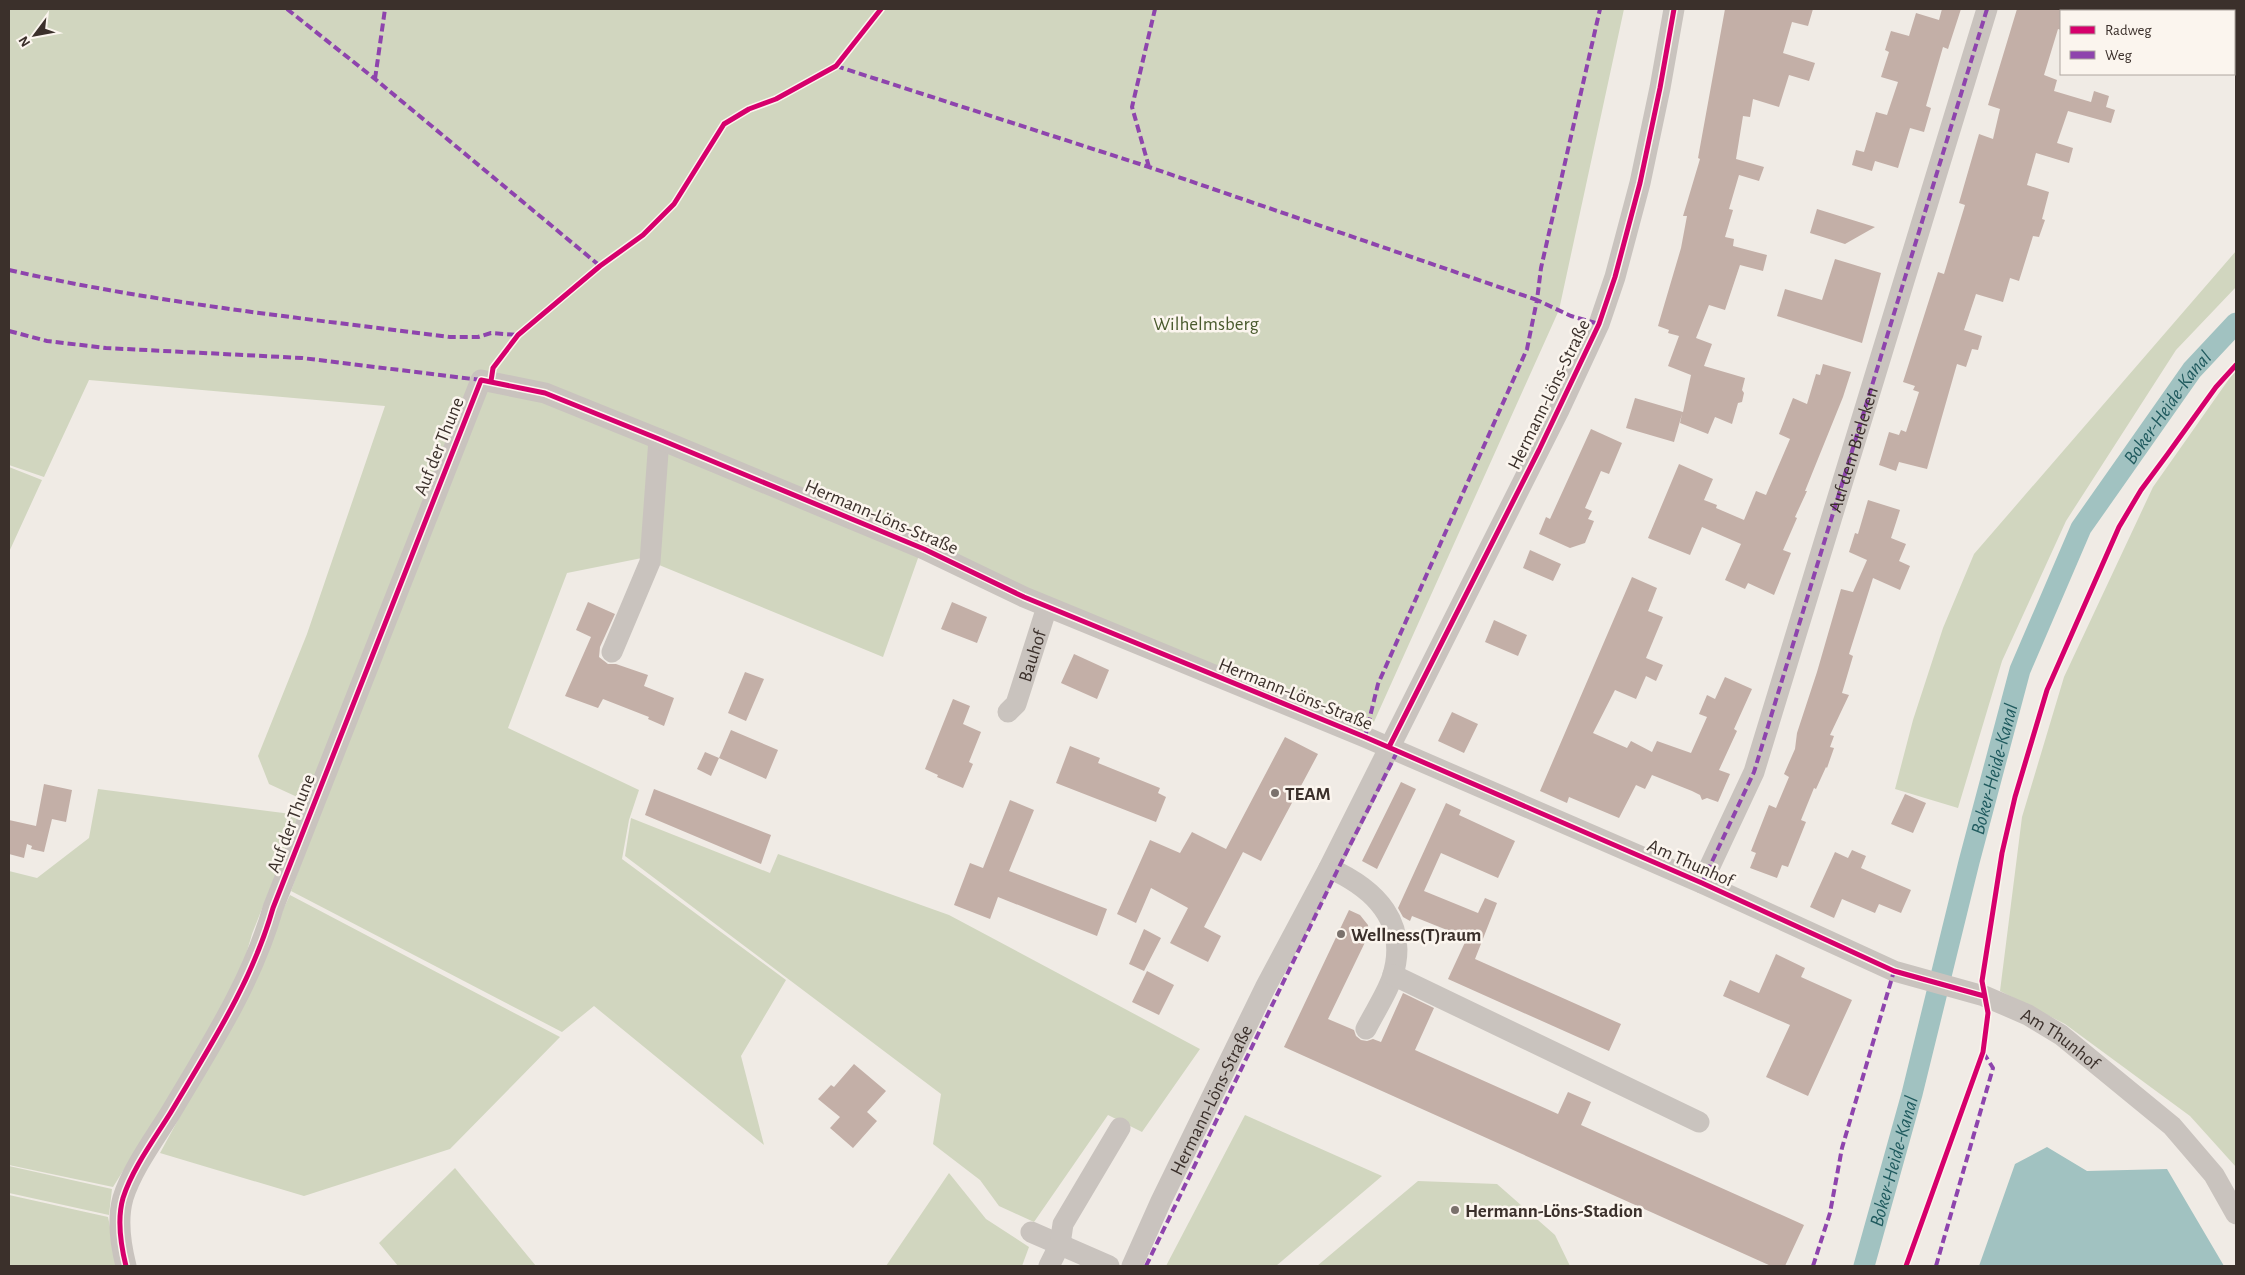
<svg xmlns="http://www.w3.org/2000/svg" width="2245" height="1275" font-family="'Alegreya Sans',sans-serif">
<rect width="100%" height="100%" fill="#f0ebe5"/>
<path fill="#d1d6bf" d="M9 9H1624L1559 310 1369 733 923 544 883 657 642 558 567 573 508 728 639 790 629 820 622 859 786 980 741 1056 764 1145 594 1006 562 1032 291 891 321 808 269 784 258 756 307 634 385 406 89 380 44 477 9 465Z
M2236 251V287L2176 350 2066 521 2002 661 1958 808 1895 789 1913 720 1943 628 1974 554Z
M2236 369V1167L2190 1116 2065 1024 2000 991 2022 817 2064 677 2153 487Z
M9 467 42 480 9 552Z
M98 789 299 815 252 934 239 979 191 1062 113 1187 9 1165V871L37 878 89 838Z
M631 818 770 873 778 854 949 915 1200 1049 1142 1132 1108 1115 1034 1222 999 1206 980 1180 933 1144 941 1094 625 856Z
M290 895 560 1037 450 1149 304 1196 160 1153 221 1041Z
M1245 1115 1382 1176 1276 1266H1166Z
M9 1166 112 1189 109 1215 9 1193Z
M455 1168 536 1266H398L379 1243Z
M949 1173 986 1219 1029 1247 1022 1266H886Z
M1418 1181 1497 1184 1555 1235 1570 1266H1317Z
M9 1195 108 1217 118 1266H9Z"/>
<path fill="#a1c2c1" d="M2047 1147 2087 1171 2167 1169 2224 1266H1979L2015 1164Z"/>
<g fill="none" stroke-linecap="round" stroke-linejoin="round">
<path stroke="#a1c2c1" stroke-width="21" id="s1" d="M1864 1266 1912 1094 1969 862 2020 670 2081 528 2192 370 2236 323"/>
</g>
<path fill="#c3afa7" d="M1725 9H1813L1808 26 1792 22 1783 53 1815 63 1809 81 1789 75 1779 107 1753 99 1750 117 1743 116 1736 159 1764 167 1759 181 1739 175 1729 209 1733 210 1725 237 1734 239 1733 246 1767 255 1763 271 1740 265 1725 310 1709 305 1696 338 1712 344 1704 366 1745 378 1742 390 1744 393 1742 402 1738 403 1732 424 1715 417 1708 434 1680 423 1682 414 1674 442 1626 428 1635 398 1683 412 1691 375 1668 366 1679 336 1668 333 1669 330 1658 326 1681 248 1687 216H1683L1700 159 1698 158Z
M1942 9H1961L1948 49 1943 47 1926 106 1931 108 1924 132 1910 128 1898 168 1875 161 1872 171 1852 165 1856 150 1864 152 1876 112 1887 115 1898 82 1881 77 1889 52 1885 50 1891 31 1909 36 1916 13 1939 20Z
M2017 9H2061V30L2058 29 2044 75 2057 80 2054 91 2091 102 2094 91 2109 96 2106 107 2115 110 2111 123 2068 111 2057 143 2073 148 2069 163 2036 153 2027 185 2049 192 2042 219 2045 220 2039 237 2033 236 2019 281 2010 278 2003 302 1976 294 1964 330 1982 336 1978 350 1972 349 1966 367 1957 364 1927 469 1899 462 1896 471 1879 465 1889 432 1899 435 1901 430 1906 432 1919 392 1913 390 1915 386 1903 382 1938 272 1944 274 1965 205 1959 203 1979 134 1993 139 2000 109 1988 105Z
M1817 209 1875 227 1845 244 1810 233Z
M1835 259 1881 273 1862 343 1777 316 1785 289 1822 300Z
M1823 364 1851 372 1843 397 1805 491H1807L1795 517 1797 518 1783 550 1791 553 1774 595 1748 583 1745 589 1725 580 1741 544 1702 527 1690 555 1648 538 1679 464 1713 479 1704 500 1717 505 1716 508 1744 520 1756 491 1766 495 1790 439 1779 434 1793 398 1807 404 1816 374 1820 375Z
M1591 429 1622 443 1609 474 1601 471 1585 508 1592 511 1588 519 1594 521 1585 543 1570 548 1539 534 1546 517 1550 519Z
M1868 500 1900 510 1891 538 1906 544 1899 561 1910 566 1900 590 1873 578 1849 654 1853 656 1842 693 1849 695 1830 735 1834 736 1830 747 1834 748 1827 768 1826 767 1816 789 1814 788 1801 820 1806 822 1788 867 1782 865 1777 878 1750 868 1756 853 1751 851 1769 805 1776 808 1789 777 1784 774 1795 749 1797 733 1817 672 1841 589 1853 592 1867 560 1849 552 1855 533 1858 534Z
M1530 550 1561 564 1553 581 1523 568Z
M1632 577 1657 588 1648 611 1663 617 1646 658 1663 665 1656 681 1646 676 1636 699 1615 690 1593 733 1627 748 1631 741 1652 752 1657 741 1691 753 1707 717 1699 714 1707 695 1715 699 1725 677 1752 689 1734 729 1737 731 1719 770 1730 774 1718 802 1707 798 1702 800 1700 795 1692 791 1652 775 1645 789 1636 785 1619 818 1569 797 1567 803 1540 791Z
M588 602 615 614 600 647 599 657 608 664H616L648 675 644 686 674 698 664 726 648 719 649 717 603 699 598 708 565 696 591 637 576 630Z
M952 602 987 617 977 643 941 629Z
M1494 620 1527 635 1518 656 1485 642Z
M1074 654 1109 670 1097 699 1061 683Z
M745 672 764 679 746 721 728 713Z
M953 699 970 706 963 724 981 732 969 762 973 764 963 788 937 777 938 775 925 769Z
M1452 712 1478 724 1464 753 1438 741Z
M731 730 778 750 766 779 719 758Z
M1285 737 1318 754 1261 861 1243 852 1204 927 1221 936 1208 962 1170 943 1188 908 1151 888 1136 923 1117 914 1150 840 1180 853 1192 832 1226 849Z
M1070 746 1100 758 1098 763 1160 788 1158 793 1166 797 1156 822 1056 783Z
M705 752 719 758 711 776 697 769Z
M1401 782 1416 789 1377 869 1362 861Z
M44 784 72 790 66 822 52 819 44 852 31 849 32 846 27 844 24 858 9 854V820L36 826Z
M654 789 771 835 761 864 645 815Z
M1905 794 1926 803 1913 833 1891 824Z
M1010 800 1034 810 1009 871 1107 909 1097 936 998 897 990 919 954 905 970 863 983 868Z
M1446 803 1461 810 1459 815 1515 841 1498 878 1441 853 1424 891 1478 913 1485 898 1497 903 1475 959 1621 1024 1609 1051 1448 979 1467 938 1412 916 1410 921 1403 917 1398 908Z
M1852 850 1866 856 1861 868 1911 890 1901 913 1879 904 1875 913 1842 899 1834 918 1810 907 1835 852 1848 858Z
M1349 910 1360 915 1368 925 1369 934 1328 1019 1354 1030 1356 1036 1361 1040 1367 1041 1373 1039 1381 1042 1403 993 1434 1008 1415 1050 1558 1114 1568 1092 1591 1102 1581 1125 1804 1225 1785 1266H1771L1284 1047Z
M1144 929 1161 938 1144 971 1129 964Z
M1776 954 1805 968 1801 977 1852 1000 1808 1096 1766 1077 1790 1025 1723 996 1730 980 1759 993Z
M1147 971 1174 985 1159 1015 1132 1002Z
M854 1064 886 1091 867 1112 877 1121 853 1148 830 1128 840 1117 818 1099 831 1085 834 1087Z"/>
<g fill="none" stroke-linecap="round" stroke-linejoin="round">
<g stroke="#c9c3be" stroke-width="21">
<path d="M612 652 650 562 659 439"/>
<path id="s2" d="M1008 712 1016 704 1047 607"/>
<path d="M1329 868C1376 889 1410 923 1392 978 1386 995 1374 1013 1366 1029"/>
<path id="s3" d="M1702 883 1754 772 1987 9"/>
<path d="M1393 975 1699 1122"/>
<path d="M1031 1232 1109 1266"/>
<path id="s4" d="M126 1266C121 1246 117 1219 123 1198 132 1169 155 1138 171 1112 210 1046 252 982 273 908L481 380 545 393 659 439 924 549 1024 597 1365 737 1702 883 1894 971 1984 996 2028 1015 2061 1035 2172 1126 2214 1175 2236 1214"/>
<path d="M1049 1266 1060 1244 1063 1224 1120 1128"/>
<path id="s5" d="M1132 1266 1161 1201 1265 988 1329 868 1559 410 1599 324 1615 277 1640 183 1660 88 1674 9"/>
</g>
<path stroke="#8e44ad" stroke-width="4" stroke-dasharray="8 4" stroke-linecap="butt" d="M287 9 375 79 600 266
M836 66 1149 167 1537 300 1541 268 1600 9
M375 79 385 9
M1149 167 1132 107 1155 9
M9 270C154 303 302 318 450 337H478L491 333 518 335
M9 331 47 341 106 348 302 358 481 380
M1365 737 1378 684 1527 349 1537 300 1571 316 1599 324
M1702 883 1754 772 1987 9
M1146 1266 1337 871 1397 752
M1813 1266 1830 1213 1842 1148 1894 971
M1936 1266 1993 1068 1983 1052"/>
<defs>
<path id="cycleway" d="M491 381 493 368 518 335 600 266 643 235 674 204 724 124 749 109 776 99 836 66 881 9
M1389 747 1539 450 1599 324 1615 277 1640 183 1660 88 1674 9
M126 1266C121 1246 117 1219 123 1198 132 1169 155 1138 171 1112 210 1046 252 982 273 908L481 380 545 393 659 439 924 549 1024 597 1365 737 1702 883 1894 971 1984 996
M1906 1266 1983 1052 1988 1013 1982 981 2002 853 2015 797 2047 690 2119 527 2141 490 2167 455 2216 387 2236 365"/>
</defs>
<use href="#cycleway" stroke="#fbf5ee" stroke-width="8"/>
<use href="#cycleway" stroke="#d6006c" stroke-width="5"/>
</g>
<g fill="#7a716c" stroke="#fbf5ee" stroke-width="2">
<circle cx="1275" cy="793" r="5"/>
<circle cx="1341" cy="934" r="5"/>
<circle cx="1455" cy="1210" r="5"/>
</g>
<g text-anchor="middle" stroke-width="5" stroke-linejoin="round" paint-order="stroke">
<g font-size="19" fill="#4a5a2e" stroke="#fbf5ee">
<text x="1206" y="330">Wilhelmsberg</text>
</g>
<g font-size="19" fill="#3b302b" stroke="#fbf5ee">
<text transform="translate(1548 394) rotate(-64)" y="7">Hermann-Löns-Straße</text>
<text transform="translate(438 446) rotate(-68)" y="7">Auf der Thune</text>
<text dy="7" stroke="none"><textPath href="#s3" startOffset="460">Auf dem Bieleken</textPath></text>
<text transform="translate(882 516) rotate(23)" y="7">Hermann-Löns-Straße</text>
<text dy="7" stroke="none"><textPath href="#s2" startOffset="62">Bauhof</textPath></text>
<text transform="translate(1296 693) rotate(22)" y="7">Hermann-Löns-Straße</text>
<text transform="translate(290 823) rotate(-69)" y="7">Auf der Thune</text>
<text transform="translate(1691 862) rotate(24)" y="7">Am Thunhof</text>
<text dy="7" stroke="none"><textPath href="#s4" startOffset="2678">Am Thunhof</textPath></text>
<text dy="7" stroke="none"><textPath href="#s5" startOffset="184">Hermann-Löns-Straße</textPath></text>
</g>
<g font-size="19" font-weight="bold" fill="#3b302b" stroke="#fbf5ee" text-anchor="start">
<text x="1285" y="800">TEAM</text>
<text x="1351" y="941">Wellness(T)raum</text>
<text x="1465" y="1217">Hermann-Löns-Stadion</text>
</g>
<g font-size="20" font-style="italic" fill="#1f5a5e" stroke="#fbf5ee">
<text dy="7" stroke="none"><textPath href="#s1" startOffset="919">Boker-Heide-Kanal</textPath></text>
<text dy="7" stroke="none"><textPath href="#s1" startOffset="514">Boker-Heide-Kanal</textPath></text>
<text dy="7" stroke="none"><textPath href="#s1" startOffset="109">Boker-Heide-Kanal</textPath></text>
</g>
</g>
<rect width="2245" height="1275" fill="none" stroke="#3b302b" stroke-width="20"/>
<rect x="2060" y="10" width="175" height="65" fill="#fbf5ee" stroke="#aea6a0"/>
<rect x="2070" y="26" width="25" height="8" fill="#d6006c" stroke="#aea6a0"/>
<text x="2105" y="35" font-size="15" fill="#3b302b">Radweg</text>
<rect x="2070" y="51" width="25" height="8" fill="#8e44ad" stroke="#aea6a0"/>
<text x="2105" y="60" font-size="15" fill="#3b302b">Weg</text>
<g transform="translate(35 35) rotate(238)" stroke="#fbf5ee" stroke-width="4" paint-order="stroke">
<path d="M0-4L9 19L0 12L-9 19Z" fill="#3b302b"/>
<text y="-8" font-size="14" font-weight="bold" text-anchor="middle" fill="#3b302b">N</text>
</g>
</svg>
